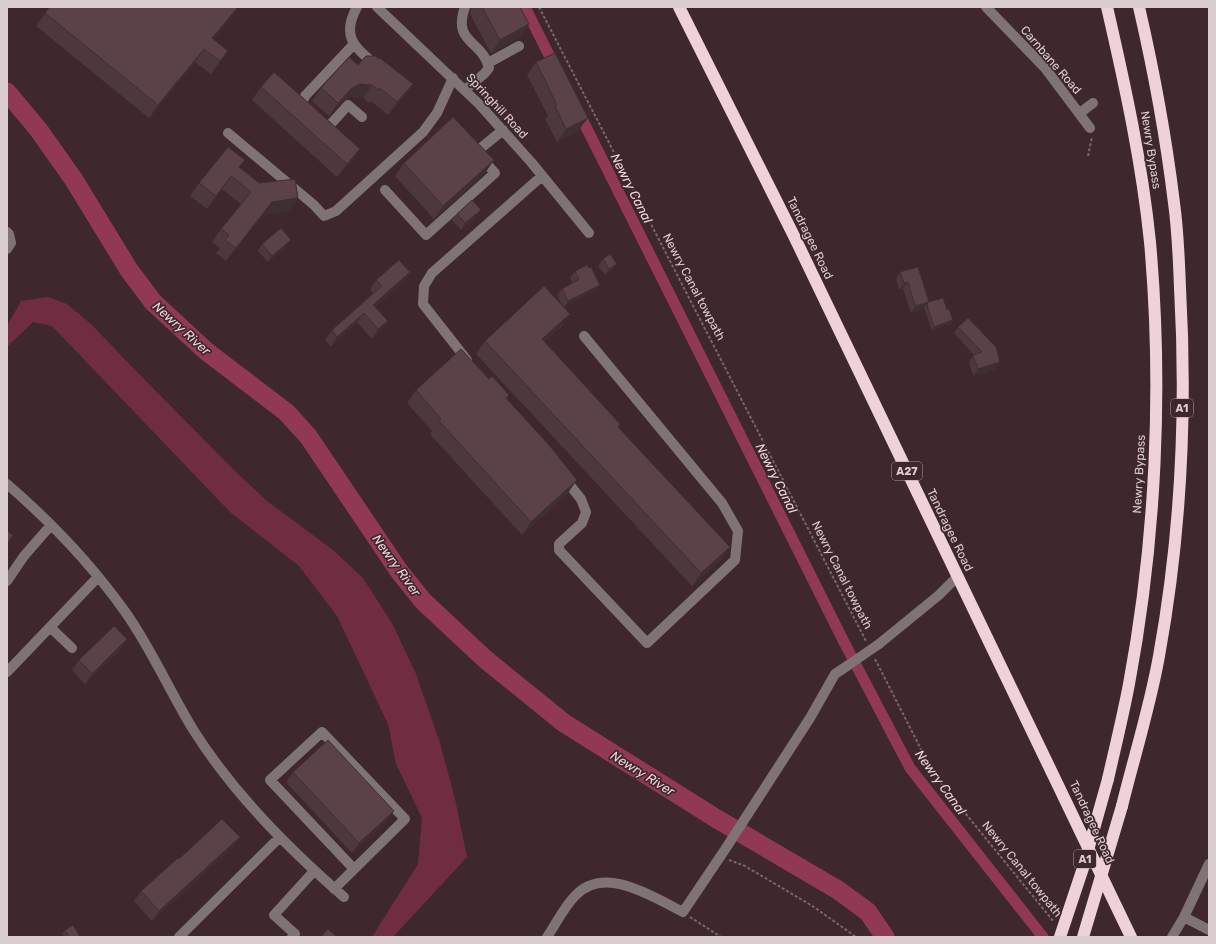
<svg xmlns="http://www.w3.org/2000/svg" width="1216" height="944" font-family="Rubik,sans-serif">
<rect width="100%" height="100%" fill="#3e282d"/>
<path fill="#702d40" d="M48 297 67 304 91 324 135 370 236 472 267 501 333 550 363 578 393 625 416 674 440 743 455 799 467 857 393 937H372L418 864 422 818 396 764 388 724 337 616 299 566 230 512 52 326 33 322 7 347V326L21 301Z"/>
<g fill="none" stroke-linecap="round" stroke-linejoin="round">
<path stroke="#913952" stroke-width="11" d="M525 7 556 69
M578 111 844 642 910 768 1043 937"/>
<path stroke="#913952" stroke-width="19" d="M7 92 38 129 74 180 129 270 153 302 206 351 286 412 308 436 399 571 423 601 485 659 564 723 717 819 838 890 868 912 885 937"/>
<path stroke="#79666a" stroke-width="2" stroke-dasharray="3 2" stroke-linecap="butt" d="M539 7 866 641
M1088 156 1092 137
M875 659 927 761 943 786 1054 922
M729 860 745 866 814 907 856 937
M690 917 721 937"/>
<path stroke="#7f7375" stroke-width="10" d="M357 7C341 36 354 47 376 65
M377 7 479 104 531 162 589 233
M465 7C452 44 482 39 489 68L484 74 465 90
M986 7 1045 68 1090 128
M488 63 519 46
M304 111 301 106 305 96 354 44
M1080 113 1093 103
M321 125 327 127 330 125 348 105 362 117
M228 133 314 205 324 216 336 211 423 132 437 113 453 78
M385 190 426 235 495 173 476 152 503 130
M7 232 9 234 11 243 7 249
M467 360 423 304 424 286 432 273 542 176
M564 478 581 499 586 512 582 523 559 544V550L647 643 735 560 738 531 722 503 584 336
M7 484C51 522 92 565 126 613 152 650 170 692 194 731 234 794 288 848 344 897
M7 581 24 556 51 525
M50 627 72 648
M879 644 939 595 957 577
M7 672 98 577
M334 889 405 819 322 732 270 780 354 869
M1184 917 1209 930
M179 937 280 837
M292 937 295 934 274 915 314 871
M547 937C556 924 564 907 575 896 604 864 653 897 683 912L726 848 810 718 835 674 847 666
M1172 937 1184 917 1209 864"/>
<path stroke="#efd2d7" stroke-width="12" d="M679 7 793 234 1131 937
M1107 7C1125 85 1142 163 1150 242 1163 387 1156 540 1129 684 1123 716 1115 748 1108 779
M1122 806C1134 757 1150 707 1159 656 1181 535 1187 411 1180 288 1179 260 1178 231 1174 203 1166 137 1154 72 1139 7"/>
<path stroke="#7f7375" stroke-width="10" d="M847 666 879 644"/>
<path stroke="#efd2d7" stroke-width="12" d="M1060 937 1083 868 1108 779
M1083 937 1122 806"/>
</g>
<path fill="#4d393d" d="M50 7H239L213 39 228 51 211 74 195 62 149 118 36 26Z
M471 7H520L529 24 520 37 491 53 470 14Z
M379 59 413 84 404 97 388 115 371 101 369 103 363 98 351 97 343 101 329 116 312 101 321 88Z
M536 62 578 131 557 142 545 119 548 116 527 75Z
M261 87 360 149 351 162 337 177 252 100Z
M494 160 485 173 434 219 395 176 404 163Z
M239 168 289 211 263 215 226 261 216 253 220 248 212 242 221 229 241 204 222 189 207 209 190 196 199 183Z
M457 214 476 216 461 230 452 220Z
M262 244 286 247 268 262 258 251Z
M603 259 612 270 605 275 598 266Z
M575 271 595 291 564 307 570 314 561 327 544 342 620 424 618 427 730 547 721 560 692 586 476 354 485 341 563 307 557 295 562 289 573 283 570 278Z
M410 272 403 282 375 307 388 321 381 330 372 339 357 322 331 346 325 340 332 330 373 293 370 289 376 280Z
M900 272 928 302 947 310 953 320 951 324 932 330 924 308 911 313 903 288 899 290 896 279Z
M958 327 1000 362 996 369 973 376 969 362 974 355 954 333Z
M489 379 509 395 507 399 568 493 522 535 430 434 432 431 407 403 416 390Z
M121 649 85 684 72 670 79 660Z
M293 772 387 821 352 853 286 782Z
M240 837 233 847 152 921 134 901 141 891 179 859Z
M65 930 80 937H65L62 934Z"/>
<path fill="#3f2e32" d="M238 7H239L203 51 212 38Z
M529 24 520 37 491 53 500 40Z
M204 49 195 62 149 118 158 105Z
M228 51 219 64 211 74 220 61Z
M360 84 372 85 363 98 351 97 343 101 329 116 338 103 352 88Z
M413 84 404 97 388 115 397 102Z
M588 118 578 131 557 142 566 129Z
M360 149 351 162 337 177 347 164Z
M494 160 485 173 434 219 443 206Z
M231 176 222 189 207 209 216 196Z
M298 198 289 211 263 215 226 261 236 248 272 202Z
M481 210 476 216 461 230 465 223Z
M291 240 286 247 268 262 272 256Z
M617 264 612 270 605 275 609 269Z
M410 272 403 282 367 314 373 305Z
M908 282 903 288 899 290 904 283Z
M600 285 595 291 564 307 568 301Z
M929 302 924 308 911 313 915 306Z
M364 313 357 322 331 346 337 337Z
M570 314 561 327 533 352 542 339Z
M953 320 951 324 932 330 934 327Z
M388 321 381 330 372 339 378 329Z
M1000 362 996 369 973 376 978 369Z
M577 480 568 493 522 535 531 522Z
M730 547 721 560 692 586 701 573Z
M127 639 121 649 85 684 92 674Z
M394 811 387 821 352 853 359 843Z
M240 837 233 847 152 921 159 911Z"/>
<path fill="#5a4247" stroke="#3f2e32" d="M50 7H238L212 38 228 51 220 61 204 49 158 105 45 13Z
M482 7H520L529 24 500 40Z
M555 53 588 118 566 129 555 106 557 105 536 62Z
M366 56H375L379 59 380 58 413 84 397 102 380 88 378 90 372 85 360 84 352 88 338 103 321 88 349 57 358 65Z
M274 72 360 149 347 164 261 87Z
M453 117 494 160 443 206 404 163Z
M228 147 245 160 239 167 259 183 295 179 298 198 272 202 236 248 225 240 229 235 221 229 251 192 231 176 216 196 199 183Z
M472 200 481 210 465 223 457 214Z
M281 228 291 240 272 256 262 244Z
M610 254 617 264 609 269 603 259Z
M399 260 410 272 373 305 388 321 378 329 364 313 337 337 332 330 382 286 376 280Z
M587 265 589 268 591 267 600 285 568 301 562 289 579 279 575 271Z
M918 267 929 302 915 306 908 282 904 283 900 272Z
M544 286 570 314 542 339 620 424 618 427 730 547 701 573 485 341Z
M943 298 947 310 949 309 953 320 934 327 927 305 928 302Z
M968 318 996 347 1000 362 978 369 973 355 982 352 958 327Z
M461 349 489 379 492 376 509 395 506 398 549 445 577 480 531 522 439 421 441 419 416 390Z
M7 531 13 535 7 544Z
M114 626 127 639 92 674 79 660Z
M328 740 394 811 359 843 293 772Z
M222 819 240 837 159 911 141 891 178 858 179 859Z
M73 925 80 937H69L65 930Z
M328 929 337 937H321Z"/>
<g text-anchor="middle" stroke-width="3.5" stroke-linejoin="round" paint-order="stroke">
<g fill="#3e282d" stroke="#ac9c9e" stroke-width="1">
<rect x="1171" y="399" width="22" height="18" rx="3"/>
<rect x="892" y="462" width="30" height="18" rx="3"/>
<rect x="1074" y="850" width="22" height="18" rx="3"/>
</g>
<g font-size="11" font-weight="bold" fill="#dbcdcf">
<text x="1182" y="412">A1</text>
<text x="907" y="475">A27</text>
<text x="1085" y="863">A1</text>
</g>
<g font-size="12" fill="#dbcdcf" stroke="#3e282d">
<text transform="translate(1051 60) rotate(49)" y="4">Carnbane Road</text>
<text transform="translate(497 106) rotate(47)" y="4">Springhill Road</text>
<text transform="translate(1151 150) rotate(81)" y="4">Newry Bypass</text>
<text transform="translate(810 238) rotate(64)" y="4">Tandragee Road</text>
<text transform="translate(694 287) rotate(62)" y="4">Newry Canal towpath</text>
<text transform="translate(1139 474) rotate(-87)" y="4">Newry Bypass</text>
<text transform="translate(950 530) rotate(64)" y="4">Tandragee Road</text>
<text transform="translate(842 575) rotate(63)" y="4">Newry Canal towpath</text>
<text transform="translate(1092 822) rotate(65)" y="4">Tandragee Road</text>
<text transform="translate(1022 869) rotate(51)" y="4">Newry Canal towpath</text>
</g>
<g font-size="13" font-style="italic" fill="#efd4d9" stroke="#3e282d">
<text transform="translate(632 188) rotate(63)" y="5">Newry Canal</text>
<text transform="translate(182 328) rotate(42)" y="5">Newry River</text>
<text transform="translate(777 478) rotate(63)" y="5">Newry Canal</text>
<text transform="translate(397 565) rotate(54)" y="5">Newry River</text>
<text transform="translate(643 773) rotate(32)" y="5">Newry River</text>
<text transform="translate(941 782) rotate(54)" y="5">Newry Canal</text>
</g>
</g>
<rect width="1216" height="944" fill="none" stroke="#dbcdcf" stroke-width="16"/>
</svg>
